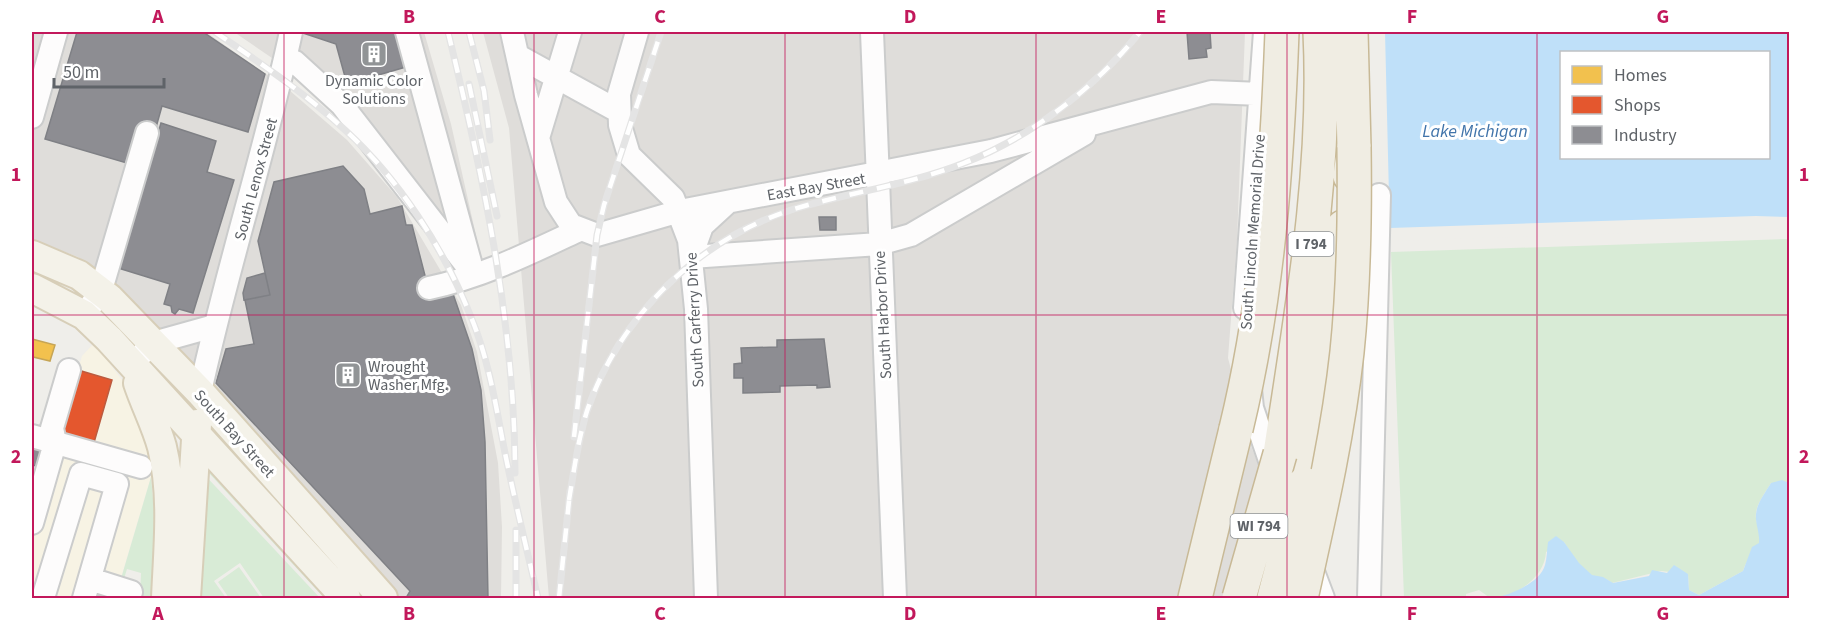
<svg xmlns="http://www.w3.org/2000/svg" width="1821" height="630" font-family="'Source Sans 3',sans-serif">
<rect width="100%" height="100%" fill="#efeeea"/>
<path fill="#f7f3e4" d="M94 343 129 389 155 464 120 581 118 598H32V544L59 449 58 436 82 356Z"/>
<path fill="#dfddda" d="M32 32H206L289 90 347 140 397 197 461 305 477 352 498 463 502 527 501 598H399L115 283 78 257 32 239Z
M234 32H424L451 124 484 271 358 131 272 58Z
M483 32H1245L1237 240 1228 358 1251 446 1310 598H549L509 128Z"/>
<path fill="#d8ebd6" d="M1789 239V483H1771C1765 493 1754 507 1756 518 1757 527 1762 533 1760 542 1757 550 1747 557 1743 571L1699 595 1689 590 1688 574 1661 571 1612 583C1606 578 1601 578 1594 576 1581 571 1571 553 1564 542L1546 552C1545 577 1516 598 1490 598L1479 590 1466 594V598H1404L1391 252Z
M212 469 332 598H324L208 472Z
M201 471 320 598H264L240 563 214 581 226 598H194Z
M151 477 156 531 152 598H140L141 573 127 569 123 582H120Z
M239 567 261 598H229L218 582Z"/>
<path fill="#bfe0f9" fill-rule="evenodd" d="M1385 32H1789V225L1390 238ZM1562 52H1768V158H1562Z
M1782 480 1789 483V598H1495C1511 594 1540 583 1545 565 1547 558 1547 549 1548 542L1556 536 1564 542 1579 563 1592 575 1603 577 1613 583 1649 576 1652 570 1667 573 1674 565 1688 574 1689 590 1699 595 1743 571 1752 547 1759 543C1760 533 1755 523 1756 514 1757 503 1765 493 1771 483Z"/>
<path fill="#efeeea" d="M1756 216 1789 217 1790 228 1390 241V228Z"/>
<path fill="#f2c14e" stroke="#c6a556" stroke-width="1.5" d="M32 339 55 345 50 361 33 357 32 363Z"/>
<path fill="#e4572e" stroke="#bc5b3f" stroke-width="1.5" d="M78 370 112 380 93 446 59 436Z"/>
<path fill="#8d8d92" stroke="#7f8085" stroke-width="1.5" d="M77 32H203L265 74 248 132 162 106 155 131 130 164 45 139Z
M300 32H403L413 65 347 84 336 44Z
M1187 32H1210L1211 48 1206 49 1207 57 1189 59Z
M161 123 216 141 207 172 234 180 193 313 179 309 175 314 172 312 171 306 164 304 170 284 118 268Z
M343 166 364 189 370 214 402 206 406 225H412L431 299 453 294 472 349 481 390 485 442 488 598H406L410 591 216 383 226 349 254 344 245 300 270 295 258 241 274 182Z
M819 217H836V230H820Z
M265 273 270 295 244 300 243 293 247 278Z
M824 339 830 387 817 388V385L780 386V392L743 393V378H734V364L742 363 741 348 777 347V340Z
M32 445 46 446 40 467 32 465Z"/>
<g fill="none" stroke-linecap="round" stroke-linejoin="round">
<defs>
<path id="minor" d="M407 32 470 262
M512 32 526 95 556 202 571 225 597 235 680 211 991 151 1211 92 1261 94
M637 32 619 94 620 125 629 155 673 198 689 240 696 309 706 598
M872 32 895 598
M518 56 618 111
M286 58 295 62 342 105 474 275
M32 117 56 32
M538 138 570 32
M727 203 702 226 691 257 879 244 911 235 1084 134
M429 288C482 277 530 253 579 230
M92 304 101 290 147 133
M1245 308 1265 32
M144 352 153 343 214 326
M1250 389 1252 408 1275 475
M200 392C226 271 265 153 291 32
M32 436 141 467
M32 523 55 443 52 428 69 370
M1309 561 1323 598
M90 579 131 592
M43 598 81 474 117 484 84 598
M1369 598 1379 195"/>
<path id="major" d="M32 255 79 275 109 298 200 392 383 598
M32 288 84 315 109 339 346 598
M138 383C145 404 156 425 162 447 174 496 168 549 166 598
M186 598 197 424"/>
<path id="highway" d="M1350 176 1354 147 1351 32
M1280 454C1301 314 1327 174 1320 32
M1308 469 1343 227
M1195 598 1236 429"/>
</defs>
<use href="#minor" stroke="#cbcccc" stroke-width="26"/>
<use href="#major" stroke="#d7ceb8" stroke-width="32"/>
<use href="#highway" stroke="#c8b996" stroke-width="36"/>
<use href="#minor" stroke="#fdfcfc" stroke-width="22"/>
<use href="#major" stroke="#f4f2e9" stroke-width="28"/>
<use href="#highway" stroke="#f0ede3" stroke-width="33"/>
<defs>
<path id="rail" d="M215 32C260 63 305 93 345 130 399 179 444 249 471 317 489 360 496 407 505 453 515 502 527 550 538 598
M448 32C483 175 515 324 515 473
M469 32 484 91 490 140
M469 84 497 216
M574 437 597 235 604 205 661 32
M569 500C574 470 578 440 587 411 619 317 698 239 794 209 850 192 909 185 964 163 1031 137 1095 88 1140 32
M516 598V530
M559 598 570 491"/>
</defs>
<use href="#rail" stroke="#e4e4e4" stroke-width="7"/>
<use href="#rail" stroke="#fff" stroke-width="4.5" stroke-dasharray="14" stroke-linecap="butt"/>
<defs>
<path id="highway-bridge" d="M1236 429C1268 297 1277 167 1282 32
M1239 598 1280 454
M1274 598 1304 484
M1301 598C1319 517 1338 435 1347 352 1354 284 1355 216 1354 147"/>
</defs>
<use href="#highway-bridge" stroke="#c8b996" stroke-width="36" stroke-linecap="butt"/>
<use href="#highway-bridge" stroke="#f0ede3" stroke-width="33"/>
</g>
<path fill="none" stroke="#c2185b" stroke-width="1.5" stroke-opacity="0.55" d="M284 32V598M534 32V598M785 32V598M1036 32V598M1287 32V598M1537 32V598M32 315H1790"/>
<defs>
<symbol id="building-square" viewBox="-11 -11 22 22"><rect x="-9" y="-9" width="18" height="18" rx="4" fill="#919496" stroke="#fff"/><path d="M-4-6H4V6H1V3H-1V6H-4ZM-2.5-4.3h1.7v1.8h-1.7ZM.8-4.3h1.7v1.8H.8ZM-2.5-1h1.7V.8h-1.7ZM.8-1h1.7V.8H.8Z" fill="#fff"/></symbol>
</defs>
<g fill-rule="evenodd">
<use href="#building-square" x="359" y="39" width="30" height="30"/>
<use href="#building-square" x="333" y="360" width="30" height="30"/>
</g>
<g text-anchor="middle" stroke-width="6" stroke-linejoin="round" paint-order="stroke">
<g fill="#fff" stroke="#8f9295" stroke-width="1.5">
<rect x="1288.5" y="232" width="45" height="24" rx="4.5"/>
<rect x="1230.5" y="514" width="57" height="24" rx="4.5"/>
</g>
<g font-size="15" font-weight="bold" fill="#5f6368">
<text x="1311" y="249">I 794</text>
<text x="1259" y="531">WI 794</text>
</g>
<g font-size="16" fill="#5f6368" stroke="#fff">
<text x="374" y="86">Dynamic Color<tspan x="374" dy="18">Solutions</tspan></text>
<text x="368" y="372" text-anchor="start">Wrought<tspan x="368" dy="18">Washer Mfg.</tspan></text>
</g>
<g font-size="16" fill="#5f6368" stroke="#fff">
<text transform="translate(255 179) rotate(-75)" y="6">South Lenox Street</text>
<text transform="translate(816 186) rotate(-10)" y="6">East Bay Street</text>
<text transform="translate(1252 232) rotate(-86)" y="6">South Lincoln Memorial Drive</text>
<text transform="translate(882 315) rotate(-93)" y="6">South Harbor Drive</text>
<text transform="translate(694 320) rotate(-93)" y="6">South Carferry Drive</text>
<text transform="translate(235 433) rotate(48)" y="6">South Bay Street</text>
</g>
<g font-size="18" font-style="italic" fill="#4174aa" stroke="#fff">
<text x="1475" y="137">Lake Michigan</text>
</g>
</g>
<rect width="1821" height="630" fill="none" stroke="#ffffff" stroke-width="66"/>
<rect x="1560" y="51" width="210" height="108" fill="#ffffff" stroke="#bfc1c3" stroke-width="1.5"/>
<rect x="1572" y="66" width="30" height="18" fill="#f2c14e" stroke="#bfc1c3" stroke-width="1.5"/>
<text x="1614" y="81" font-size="18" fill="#5f6368">Homes</text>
<rect x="1572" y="96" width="30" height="18" fill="#e4572e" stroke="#bfc1c3" stroke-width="1.5"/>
<text x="1614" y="111" font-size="18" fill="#5f6368">Shops</text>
<rect x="1572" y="126" width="30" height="18" fill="#8d8d92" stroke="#bfc1c3" stroke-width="1.5"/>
<text x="1614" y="141" font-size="18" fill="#5f6368">Industry</text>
<path d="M54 78v9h110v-9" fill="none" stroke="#5f6368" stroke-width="3"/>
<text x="63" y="78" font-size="18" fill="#5f6368" stroke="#ffffff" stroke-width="4.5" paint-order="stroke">50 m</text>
<rect x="33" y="33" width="1755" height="564" fill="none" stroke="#c2185b" stroke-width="2"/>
<g font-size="20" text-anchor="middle" font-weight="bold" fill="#c2185b">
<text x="158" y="23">A</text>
<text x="409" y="23">B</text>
<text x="660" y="23">C</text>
<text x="910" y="23">D</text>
<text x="1161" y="23">E</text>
<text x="1412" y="23">F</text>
<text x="1663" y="23">G</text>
<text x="16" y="181">1</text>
<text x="1804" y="181">1</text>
<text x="16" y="463">2</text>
<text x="1804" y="463">2</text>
<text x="158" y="620">A</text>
<text x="409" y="620">B</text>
<text x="660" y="620">C</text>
<text x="910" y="620">D</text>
<text x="1161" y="620">E</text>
<text x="1412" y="620">F</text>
<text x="1663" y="620">G</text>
</g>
</svg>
